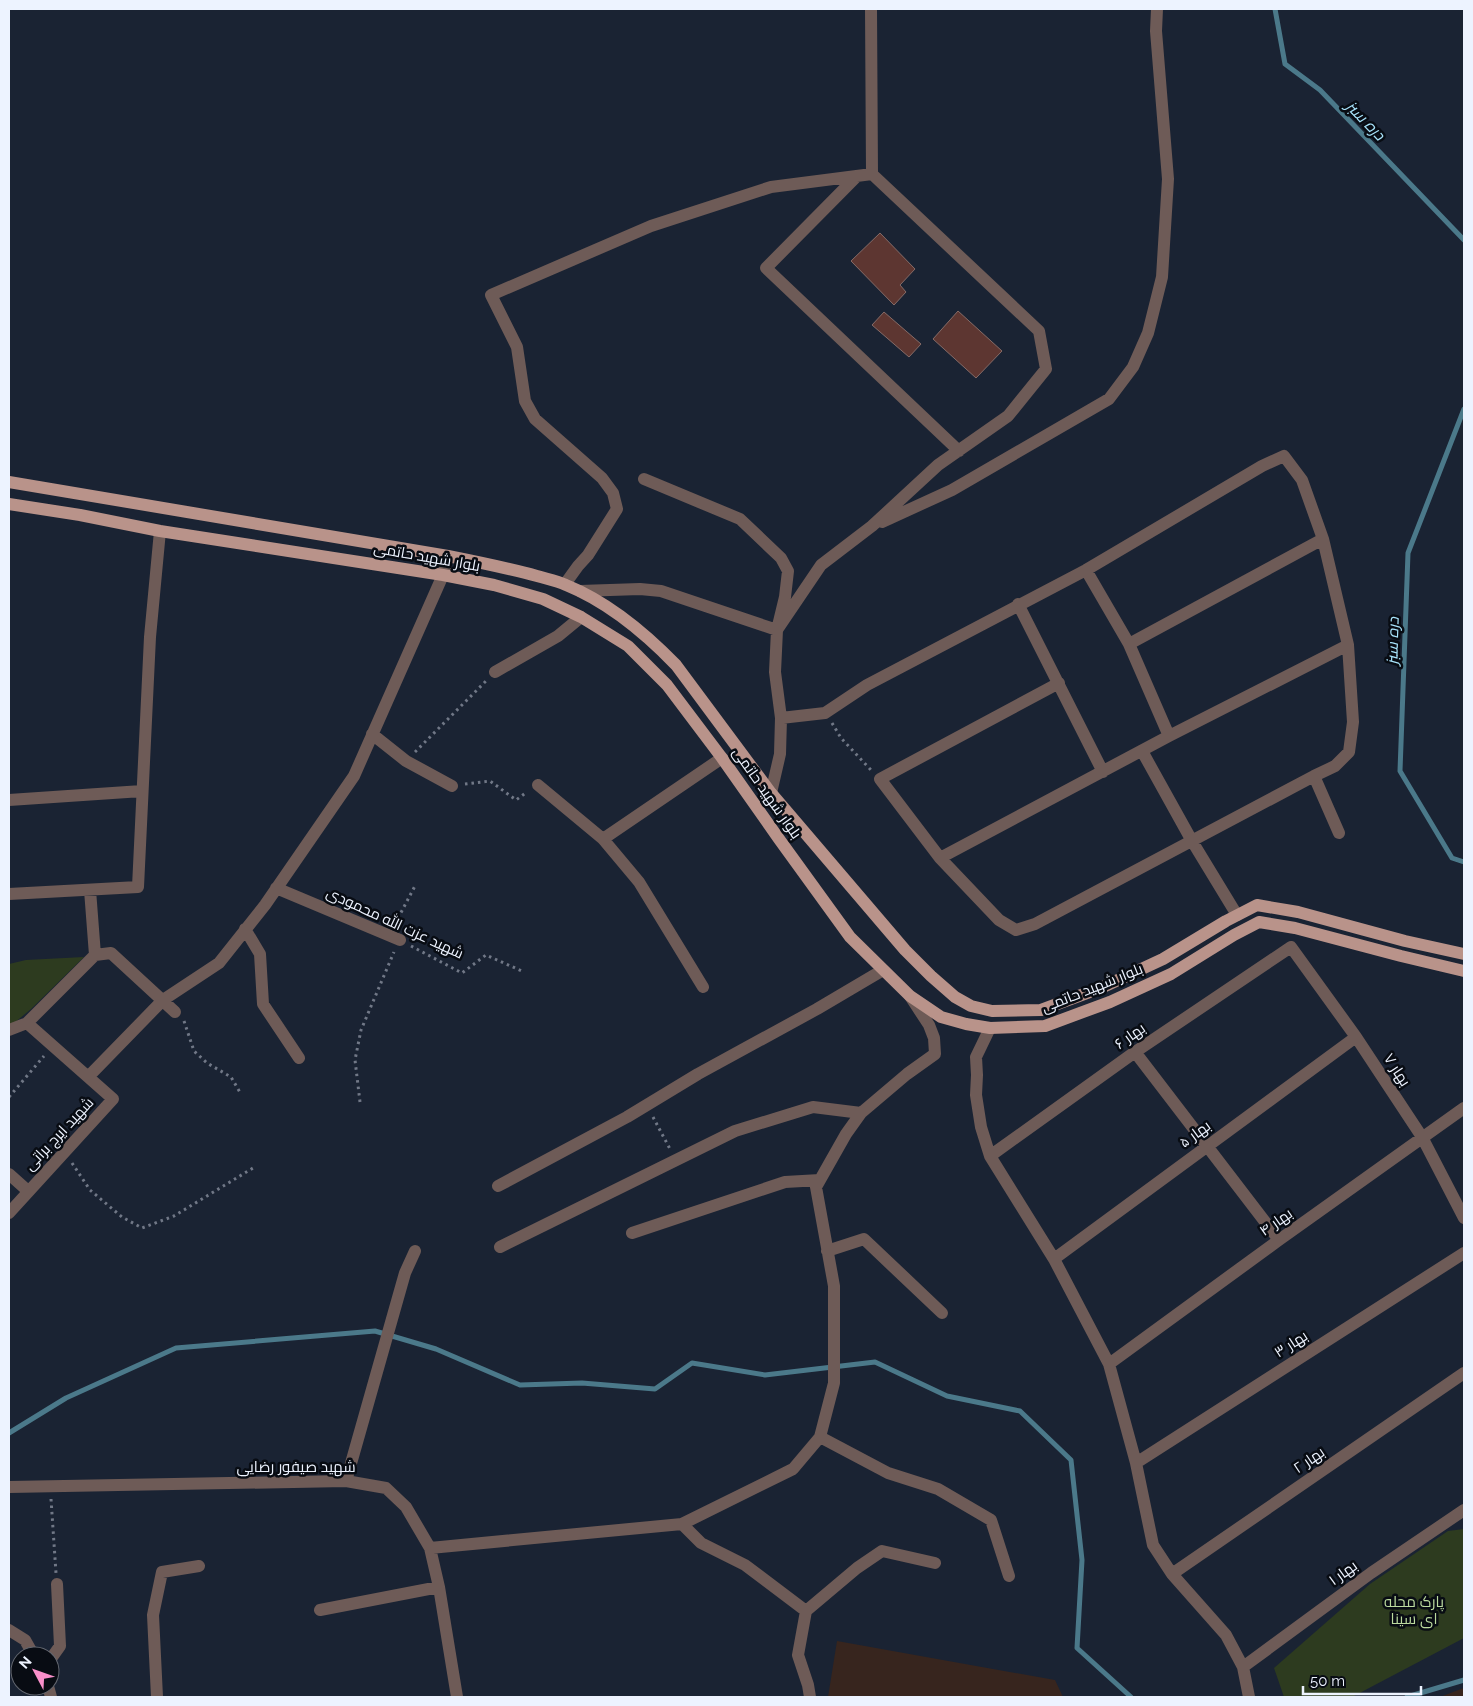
<svg xmlns="http://www.w3.org/2000/svg" width="1473" height="1706" font-family="Raleway,Cairo,sans-serif">
<rect width="100%" height="100%" fill="#1a2333"/>
<path fill="#37251e" d="M837 1641 1055 1680 1063 1697H828Z
M1464 1688V1697H1440L1461 1689Z"/>
<path fill="#2d3b1f" d="M84 957 31 1009 13 1024 9 1025V964L26 960Z
M1464 1529V1638L1352 1697H1284L1274 1668 1370 1584 1448 1531Z"/>
<g fill="none" stroke-linecap="round" stroke-linejoin="round">
<path stroke="#4b798a" stroke-width="5" d="M1275 9 1285 64 1320 90 1464 240
M1464 409 1408 553 1400 771 1452 858 1464 862
M9 1433 66 1398 176 1348 375 1331 436 1349 520 1385 582 1383 655 1389 692 1363 765 1375 875 1362 947 1396 1020 1411 1071 1460 1082 1560 1077 1648 1131 1697
M1407 1697 1464 1680"/>
</g>
<path fill="#5d3631" stroke="#856b67" d="M880 233 915 269 900 285 906 292 894 305 851 261Z
M958 311 1002 351 976 378 933 339Z
M884 312 921 344 909 357 872 325Z"/>
<g fill="none" stroke-linecap="round" stroke-linejoin="round">
<path stroke="#717887" stroke-width="3" stroke-dasharray="2.5 4" stroke-linecap="butt" d="M832 723 841 738 871 770
M415 752 487 680
M465 784 490 781 516 800 527 792
M395 924 416 884
M411 946 462 973 486 955 524 972
M184 1021 194 1051 207 1063 231 1077 241 1094
M9 1097 44 1056
M360 1102 355 1060 361 1030 394 952
M653 1117 670 1149
M72 1163 90 1190 122 1217 142 1228 174 1216 253 1168
M51 1499 56 1573"/>
<path stroke="#6e5b57" stroke-width="12" d="M857 176 766 268 959 451
M644 479 740 519 781 558 788 571 785 597 777 630 775 672 781 718 780 754 771 793
M882 522 952 490 1109 399 1133 367 1148 333 1162 277 1168 179 1156 31 1157 9
M1086 570 1129 644 1169 736
M565 584 578 566 588 555 617 509 613 493 602 478 535 419 525 401 517 347 491 295 651 226 771 187 872 174
M580 591 640 589 661 591 777 630
M1018 604 1103 772
M777 630 821 565 872 526 938 465 1008 416 1046 369 1039 331 872 174 871 9
M1129 644 1323 539
M495 672 558 636 581 617
M1059 683 880 779 940 858 999 920 1016 930 1035 924 1314 776
M781 718 825 713 867 685 1086 570 1262 466 1284 456 1302 480 1323 539 1348 645 1353 722 1349 752 1335 766 1314 776 1339 833
M372 734 406 761 452 786
M1142 751 1192 841 1237 915
M538 785 603 839 639 882 703 987
M9 800 142 791
M603 839 722 758
M940 858 1169 736 1348 645
M276 888 400 940
M90 890 95 955
M9 894 138 887 150 637 160 531
M245 929 260 954 263 1004 299 1058
M1291 947 1356 1037 1422 1137 1464 1218
M27 1023 95 955 111 953 175 1012
M990 1028 976 1057 977 1075 976 1095 981 1127 990 1156 1054 1259 1109 1364 1136 1463 1153 1545 1172 1574 1226 1635 1243 1667 1249 1697
M9 1030 27 1023 113 1099 9 1213
M1135 1052 1279 1240
M88 1077 163 1000 219 963 265 905 354 776 443 575 448 556
M990 1156 1135 1052 1291 947
M9 1174 28 1191
M498 1186 627 1117 698 1074 817 1009 883 970
M632 1233 785 1182 820 1180
M500 1247 735 1131 813 1107 861 1113
M827 1251 864 1239 942 1313
M1054 1259 1356 1037
M1109 1364 1279 1240 1464 1108
M820 1437 888 1473 938 1489 991 1520 1009 1576
M1136 1463 1464 1253
M346 1481 405 1273 415 1251
M9 1487 346 1481 386 1488 406 1507 430 1548 439 1587 457 1697
M682 1524 701 1543 745 1565 806 1611 798 1655 808 1685 810 1697
M430 1548 682 1524 793 1469 820 1437 834 1383V1286L816 1187 846 1134 861 1113 907 1074 935 1054 934 1038 929 1025 910 996
M1172 1574 1464 1373
M320 1610 439 1587
M806 1611 857 1568 882 1551 935 1563
M9 1630 25 1640 34 1656
M50 1660 60 1646 57 1584
M1243 1667 1371 1573 1464 1510
M48 1686 51 1697
M157 1697 153 1615 162 1572 199 1566"/>
<path stroke="#b9938a" stroke-width="12" d="M9 482 448 556C478 562 508 568 537 576 547 579 557 581 566 585 608 602 645 633 676 665L771 793 905 950 931 976 955 997 971 1006 992 1011 1041 1010 1103 987 1163 959 1226 921 1257 905 1298 912 1405 941 1464 954
M9 504 80 515 160 531 443 575 494 585 543 599 581 617 628 646 667 685 722 758 779 839 850 937 910 996 941 1017 966 1024 990 1028 1045 1026 1110 1002 1171 974 1234 935 1259 922 1295 928 1401 956 1464 971"/>
</g>
<g text-anchor="middle" stroke-width="5" stroke-linejoin="round" paint-order="stroke">
<g font-size="15" fill="#edf3ff" stroke="#080c13">
<text transform="translate(427 557) rotate(10)" y="5">بلوار شهید حاتمی</text>
<text transform="translate(767 793) rotate(55)" y="5">بلوار شهید حاتمی</text>
<text transform="translate(395 923) rotate(25)" y="5">شهید عزت الله محمودی</text>
<text transform="translate(1092 988) rotate(-22)" y="5">بلوار شهید حاتمی</text>
<text transform="translate(1130 1036) rotate(-35)" y="5">بهار ۶</text>
<text transform="translate(1397 1070) rotate(57)" y="5">بهار ۷</text>
<text transform="translate(59 1134) rotate(-47)" y="5">شهید ایرج براتی</text>
<text transform="translate(1195 1134) rotate(-36)" y="5">بهار ۵</text>
<text transform="translate(1276 1222) rotate(-35)" y="5">بهار ۴</text>
<text transform="translate(1291 1344) rotate(-33)" y="5">بهار ۳</text>
<text transform="translate(1309 1460) rotate(-34)" y="5">بهار ۲</text>
<text x="296" y="1472">شهید صیفور رضایی</text>
<text transform="translate(1343 1573) rotate(-36)" y="5">بهار ۱</text>
</g>
<g font-size="15" fill="#bcdb9f" stroke="#080c13">
<text x="1414" y="1607">پارک محله<tspan x="1414" dy="17">ای سینا</tspan></text>
</g>
<g font-size="16" font-style="italic" fill="#a9e5fd" stroke="#080c13">
<text transform="translate(1366 120) rotate(46)" y="6">دره سبز</text>
<text transform="translate(1392 641) rotate(-88)" y="6">دره سبز</text>
</g>
</g>
<rect width="1473" height="1706" fill="none" stroke="#edf3ff" stroke-width="20"/>
<g transform="translate(35 1671) rotate(311)"><circle r="24" fill="#080c13" stroke="#646871"/>
<path d="M0-4L9 19L0 12L-9 19Z" fill="#f98fca"/>
<text y="-8" font-size="14" font-weight="bold" text-anchor="middle" fill="#edf3ff">N</text>
</g>
<path d="M1303 1686v8h118v-8" fill="none" stroke="#edf3ff" stroke-width="2.5"/>
<text x="1310" y="1686" font-size="15" fill="#edf3ff" stroke="#080c13" stroke-width="4" paint-order="stroke">50 m</text>
</svg>
